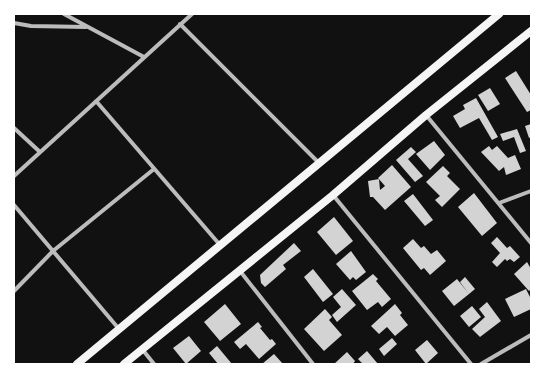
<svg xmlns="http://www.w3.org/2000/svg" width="545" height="378" font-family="'Times New Roman',serif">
<rect width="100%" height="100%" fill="#111"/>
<path fill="#d3d3d3" d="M516 71 531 95V110L527 112 505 78Z
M490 88 500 104 488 111 478 95Z
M476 98 498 137 492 140 479 118 460 128 453 116 465 109 463 105Z
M531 124V137L529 138 525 126Z
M517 129 526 151 520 153 514 137 503 141 500 134Z
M434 141 445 155 430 170 416 154Z
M489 146 492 150 497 146 508 158 515 155 521 169 506 175 504 167 499 171 481 152Z
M411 147 416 152 408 159 423 176 415 182 396 160Z
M392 165 411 187 385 210 373 197H370L368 181 379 179 380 190 385 186 378 178Z
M443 166 450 173 447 176 460 189 442 207 435 200 440 196 426 182Z
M474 193 497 223 482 236 458 207Z
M413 194 433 220 425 226 404 201Z
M334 217 353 241 336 255 317 232Z
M497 237 507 248 510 246 520 257 514 262 510 259 507 261 505 259 497 267 492 262 500 253 491 243Z
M413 239 421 248 424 246 431 254 437 250 446 261 430 275 424 268 421 270 403 248Z
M294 243 301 251 283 265 286 269 265 287 261 283 260 275Z
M351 251 366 272 356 280 353 277 350 280 336 264Z
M527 262 531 269V289L529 291 514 274Z
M313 269 333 294 323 302 304 277Z
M373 274 378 279 376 281 391 299 382 307 378 302 367 310 352 291Z
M465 277 475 289 469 294 460 282Z
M457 279 469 294 454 306 442 291Z
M342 289 356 305 337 322 332 315 341 307 333 297Z
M526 289 531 299V309L514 317 505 299Z
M487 302 501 321 480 337 472 329 485 317 479 309Z
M225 304 241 324 220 341 204 322Z
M395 304 402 313 400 315 408 325 395 336 387 327 379 334 371 326Z
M472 306 481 317 469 327 460 316Z
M325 309 332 317 329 320 342 335 324 351 304 329Z
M258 322 262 327 260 328 270 340 272 339 276 344 259 359 246 344 240 349 234 342Z
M189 336 201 351 186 364 173 348Z
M392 338 397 344 384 356 379 349Z
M427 340 438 353 426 364 415 350Z
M217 346 232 364H218L209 353Z
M367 351 378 364H363L358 359Z
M347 352 355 361 353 364H334Z
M274 354 283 364H262Z"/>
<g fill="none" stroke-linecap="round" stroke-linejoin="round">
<path stroke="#bcbcbc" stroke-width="4" d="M64 14 144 57
M14 23 31 26 86 27
M180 24 319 163
M96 101 220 245
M426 115 531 243
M14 128 40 152
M14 176 192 14
M333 195 471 364
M499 203 531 191
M14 205 119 329
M240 271 313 364
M14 291 53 251 154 169
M142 349 154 364
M481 364 531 335"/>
<path stroke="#f5f5f5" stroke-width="8" d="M77 364 499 14
M124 364 333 195 426 115 531 31"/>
</g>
<rect width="545" height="378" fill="none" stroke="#ffffff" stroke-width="30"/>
</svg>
